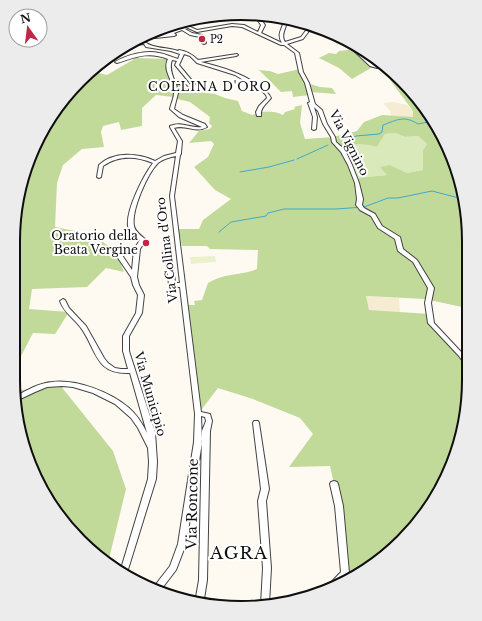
<svg xmlns="http://www.w3.org/2000/svg" width="482" height="621" viewBox="0 0 482 621" font-family="'Libre Baskerville',serif">
<style>
.farmland{fill:#f5ecd1}
.green{fill:#dae9ba}
.forest{fill:#c1da9a;fill-rule:evenodd}
.pitch{fill:#eaf1cc}
.lines{fill:none;stroke-linecap:round;stroke-linejoin:round}
.stream{stroke:#3daacc;stroke-width:1}
.minor-casing{stroke:#424242;stroke-width:2}
.minor{fill:#fff;fill-rule:evenodd}
.poi-dot{fill:#bf2746;stroke:#fff;stroke-width:1.5}
.labels{text-anchor:middle;stroke-width:4;stroke-linejoin:round;paint-order:stroke}
.far-poi-label{font-size:10px;fill:#0f0f0f;stroke:#fff;text-anchor:start}
.far-quarter-label{font-size:12px;letter-spacing:1px;fill:#0f0f0f;stroke:#fff}
.street-label{font-size:12px;fill:#0f0f0f;stroke:#fff}
.poi-label{font-size:12px;fill:#0f0f0f;stroke:#fff;text-anchor:end}
.near-street-label{font-size:14px;fill:#0f0f0f;stroke:#fff}
.near-quarter-label{font-size:17px;letter-spacing:1px;fill:#0f0f0f;stroke:#fff}
.rim{fill:none;stroke:#0f0f0f;stroke-width:2}
</style>
<rect width="100%" height="100%" fill="#fffaf1"/>
<path class="farmland" d="M393 102 407 105 413 111V118L391 116 390 111 384 104V103Z
M366 296 399 298 400 312 368 310Z"/>
<path class="green" d="M395 133 405 137 418 136 427 144 423 150V170L407 173 390 165 387 175 355 178 339 147C351 143 365 144 377 147L385 134Z"/>
<path class="forest" d="M357 49 380 60 438 127 437 128 457 168 468 226 467 319 462 307 425 299 366 296 369 310 430 314 431 323 466 362V373H462L465 384V424L430 507 402 541 355 577 347 581 345 573 334 484 330 466 289 467 313 434 300 418 253 399 218 388 198 414 188 305H195L194 301 202 300 208 283C226 272 240 276 257 269L258 250 210 249 207 246H182L178 229H199L203 220 231 199 215 190 194 167 208 157 214 144 211 141 189 143 199 131 210 129 212 126 209 123 210 117 190 102 173 98 174 97 156 95 142 108V126L121 130 119 122 103 126 101 132 104 147 82 149 63 165 57 183 55 227 99 236 104 243 115 249 112 255 119 259 124 272 106 268 87 287 32 289 29 309 69 312 55 334 33 333 17 364 21 390 60 385 113 451 126 489 108 563 80 541 44 494 21 439 13 380V226L25 168 60 102 94 72 107 75 136 58 170 59 173 82H178L190 91 215 94 225 98 238 101 242 111 252 115C264 111 271 110 283 115L285 112 295 109 294 107 302 105 300 123 305 139 333 137 357 131 364 122 382 115 413 117V111L382 69 371 68 352 79 339 68 319 58 329 53 336 54 339 51ZM395 133 405 137 418 136 427 144 423 150V170L407 173 390 165 380 167 387 175 356 178 339 147C351 143 365 144 377 147L385 134Z
M300 69 307 83 320 87 332 88 336 94 310 92V95L293 97 292 91 281 92 259 70 270 71 278 74Z"/>
<path class="pitch" d="M215 256 216 262 191 264 190 257Z"/>
<g class="lines">
<path class="stream" d="M352 138 356 136 379 134 382 132 383 125C397 120 404 115 418 124L433 121
M297 159 328 145
M240 172 269 167 294 160
M219 232 231 222 266 216 268 213 284 209H336L364 207 388 198H398L432 191 463 199"/>
<defs>
<path id="minor" d="M256 18H260L265 25 261 33 282 43C276 33 283 29 284 20H287C287 28 280 34 285 42L301 37 307 29 310 28 293 20 299 21 315 28 309 31 303 39 287 44 299 53 303 72 309 83 315 104 322 110 327 124 335 137 336 142 345 150 352 165 359 183 363 199 362 205 364 208 375 214 382 226 400 237 403 249 417 260 434 288 431 303 434 323 463 354 466 357V364L464 363 459 356 428 323 425 303 428 288 413 262 398 251 395 239 378 228 371 216 360 210 356 205 357 199 355 183 348 165 341 152 332 142 331 137 323 124 318 111 314 107 317 117 316 129 314 130 312 129 313 117 308 103 310 102 305 83 299 72 295 53 284 45H281L242 27 232 26 197 32 188 28 185 29 192 33 202 35 206 43 204 44 202 43 200 37 190 35 182 30 174 33 176 35 174 36 155 38 153 37 154 35 170 32 188 26 197 30 232 24 244 25 258 32 261 25Z
M198 19V21H195Z
M145 42C153 49 168 47 178 51L179 50C186 51 192 54 198 60L237 54 238 55 236 56 201 62C212 65 225 68 236 73 245 76 268 90 271 98 266 104 260 108 261 116H257L256 112 259 106 267 98 266 95 262 91 235 75 197 63 190 56 184 54 179 65 199 89 196 92H190L180 84H176L178 93 174 109 183 115 205 124 207 127C196 134 186 124 174 128L182 141 181 153V154L180 155 174 196 201 412 210 414 212 421 210 431 207 580 204 599 206 600 207 604 187 601 188 598 196 597 199 580 202 431 206 421 205 417 201 416 202 442 186 544 176 570 160 591 153 588 170 566 178 544 194 442 195 414 180 287H172L169 285 167 265 163 258 166 256C175 262 174 274 175 283H180L170 196 176 156C170 157 163 159 158 163 147 174 131 211 134 226 135 232 142 236 146 240L140 249 137 277 139 285 144 295 142 313 129 336V351L155 432 157 462 156 479 126 576 120 572 148 479 149 462 148 448 138 428 131 418 115 404 93 393 73 387 62 386 47 387 35 392 16 401 15 397C27 390 39 383 52 382 76 379 111 392 129 408 137 415 142 423 147 433L130 373C95 375 97 350 81 328 74 318 64 313 60 301L63 299 65 300 69 308 86 326 104 358 108 363 115 368 121 369H128L123 351V336L136 313 138 295 133 285 131 277 116 255 118 248H122L123 249 122 255 132 270 134 249 140 240C136 237 129 232 128 226 126 210 143 176 153 163 136 156 119 155 103 166L101 177 99 178 97 177 99 165C114 151 138 153 155 161L164 156 176 153 178 141 170 127V126C182 121 191 129 202 127L179 117 170 109C171 104 174 98 174 93 174 81 162 71 168 59 148 51 136 57 117 63L115 62C127 55 145 50 159 53 166 54 171 57 178 59L180 54 171 51 146 47 144 44 124 46 127 44ZM172 60 177 61 175 65 195 89 194 90H191L182 82H175C172 75 169 67 172 60Z
M350 45C360 50 369 65 378 66L376 62 378 59 381 61 380 62 381 68H377L370 66 350 47Z
M254 421H258L259 423 269 489 266 501 271 568 269 604 261 605 263 568 258 501 261 489 253 423Z
M334 481 337 482 338 484 343 506 349 573 342 583 328 588V587C330 583 337 576 341 572L335 506 330 484 331 482Z"/>
</defs>
<use href="#minor" class="minor-casing"/>
<use href="#minor" class="minor"/>
</g>
<g class="poi-dot">
<circle cx="202" cy="39" r="4"/>
<circle cx="146" cy="243" r="4"/>
</g>
<g class="labels">
<g class="far-poi-label">
<text x="210" y="43">P2</text>
</g>
<g class="far-quarter-label">
<text x="210" y="91">COLLINA D'ORO</text>
</g>
<g class="street-label">
<text transform="translate(349 143) rotate(63)" y="4">Via Vignino</text>
<text transform="translate(167 250) rotate(-97)" y="4">Via Collina d'Oro</text>
<text transform="translate(150 394) rotate(74)" y="4">Via Municipio</text>
</g>
<g class="poi-label">
<text x="138" y="240">Oratorio della<tspan x="138" dy="14">Beata Vergine</tspan></text>
</g>
<g class="near-street-label">
<text transform="translate(192 504) rotate(-89)" y="5">Via Roncone</text>
</g>
<g class="near-quarter-label">
<text x="239" y="559">AGRA</text>
</g>
</g>
<path d="M0 0H482V621H0ZM241 20H241A221 221 0 0 1 462 241V380A221 221 0 0 1 241 601H241A221 221 0 0 1 20 380V241A221 221 0 0 1 241 20Z" fill="#ececec" fill-rule="evenodd"/>
<path class="rim" d="M241 20H241A221 221 0 0 1 462 241V380A221 221 0 0 1 241 601H241A221 221 0 0 1 20 380V241A221 221 0 0 1 241 20Z"/>
<g transform="translate(28 28) rotate(346)"><circle r="19" fill="#ffffff" stroke="#9f9f9f"/>
<path d="M0-3L7 15L0 10L-7 15Z" fill="#bf2746"/>
<text y="-6" font-size="11" font-weight="bold" text-anchor="middle" fill="#0f0f0f">N</text>
</g>
</svg>
